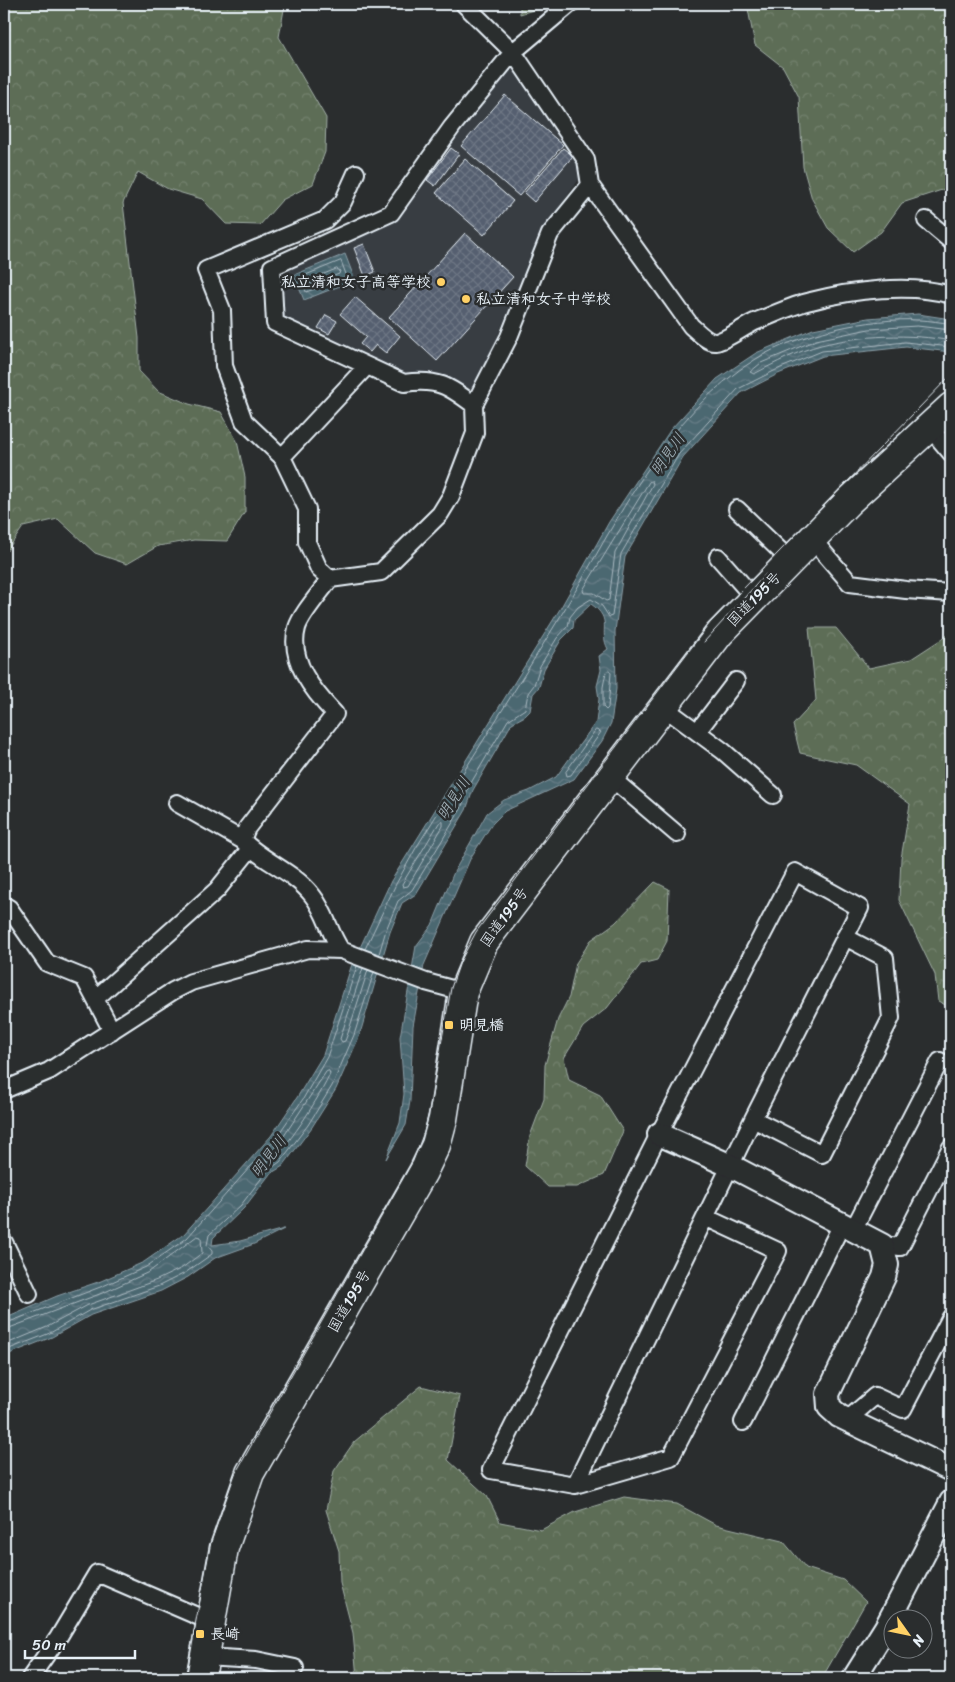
<svg xmlns="http://www.w3.org/2000/svg" width="955" height="1682" viewBox="0 0 955 1682" font-family="Sriracha,'Klee One',sans-serif">
<style>
.built{fill:#373c42}
.forest{fill:url(#forest-crowns);stroke:#a2afa7}
.water{fill:url(#water-waves);stroke:#8a9ea7}
.lines{fill:none;stroke-linecap:round;stroke-linejoin:round}
.shore{stroke:#aabac2;stroke-width:1}
.building{fill:url(#building-cross-hatch);stroke:#e8f1f8}
.street-casing{stroke:#e8f1f8;stroke-width:20}
.secondary-casing{stroke:#e8f1f8;stroke-width:26}
.highway-casing{stroke:#e8f1f8;stroke-width:31}
.street{stroke:#2a2d2e;stroke-width:16}
.secondary{stroke:#2a2d2e;stroke-width:22}
.highway{stroke:#2a2d2e;stroke-width:28}
.tram{stroke:#e8f1f8;stroke-width:1}
.poi-dot{fill:#ffd166;stroke:#2a2d2e;stroke-width:2}
.labels{text-anchor:middle;stroke-width:5;stroke-linejoin:round;paint-order:stroke}
.poi-label{font-size:15px;font-weight:bold;fill:#e8f1f8;stroke:#2a2d2e;text-anchor:start}
.street-label{font-size:15px;fill:#e8f1f8;stroke:#2a2d2e}
.water-label{font-size:16px;font-style:italic;fill:#aabac2;stroke:#2a2d2e}
</style>
<defs>
<pattern id="forest-crowns" width="20" height="18" patternUnits="userSpaceOnUse" patternTransform="scale(1.25)"><rect width="20" height="18" fill="#5d6d56"/><path d="M2 6a3 3 0 1 1 6 0M12 15a3 3 0 1 1 6 0" fill="none" stroke="#74826f"/></pattern>
<pattern id="water-waves" width="16" height="10" patternUnits="userSpaceOnUse" patternTransform="scale(1.25)"><rect width="16" height="10" fill="#4c6771"/><path d="M0 5q4-4 8 0t8 0" fill="none" stroke="#667d86"/></pattern>
<pattern id="building-cross-hatch" width="8" height="8" patternUnits="userSpaceOnUse" patternTransform="scale(1.25)"><rect width="8" height="8" fill="#545e6f"/><path d="M0 0l8 8M0 8l8-8" fill="none" stroke="#6d7684"/></pattern>
</defs>
<rect width="100%" height="100%" fill="#2a2d2e"/>
<filter id="ink" filterUnits="userSpaceOnUse"><feTurbulence type="fractalNoise" baseFrequency=".02" numOctaves="2"/><feDisplacementMap in="SourceGraphic" scale="10" xChannelSelector="R" yChannelSelector="G"/><feConvolveMatrix kernelMatrix="1 2 1 2 8 2 1 2 1" color-interpolation-filters="sRGB"/></filter>
<g filter="url(#ink)">
<path class="built" d="M513 67 577 153 580 178 545 227 475 388 470 389 435 375H401L284 318 280 270 384 227 395 220 453 142Z"/>
<path class="forest" d="M4 4H285L279 37 326 118 325 152 313 184 282 200 260 225 226 224 202 199 168 189 138 172 123 203 139 338V371L158 391 189 404 221 412 237 441 245 477V512L227 541 194 540 158 546 127 564 95 553 58 519 23 527 4 555Z
M520 4H553L520 14Z
M747 4H951V187L902 203 881 232 853 252 828 228 812 199 803 167 799 97 783 67 755 45Z
M809 628H836L869 668 911 659 951 633V1008L938 1001 935 975 899 900 901 859 910 804 856 765 800 753 793 725 816 700Z
M655 882 669 889 667 941 657 960 641 964 607 1008 583 1027 564 1058 569 1080 600 1095 623 1131 604 1175 577 1187H548L525 1166 530 1136 544 1099 545 1065 558 1019 569 997 576 963 591 940 615 923Z
M421 1386 460 1396 448 1460 487 1496 500 1522 541 1530 575 1512 624 1497 677 1504 716 1525 783 1541 806 1568 843 1580 866 1602 826 1671 820 1678H357L353 1633 340 1583 339 1551 326 1510 334 1471 354 1442Z"/>
<path class="water" d="M345 254 355 280 304 300 294 275Z
M918 314 951 319V352L906 347 823 356 778 374 741 393 683 457 625 557 615 631 616 689 611 723 602 741 574 779 505 811 492 824 471 857 424 965 413 1026 410 1101 406 1125 386 1159 400 1123 404 1094 400 1037 416 946 432 925 454 872 487 813 504 800 529 791 556 777 596 722 599 699 597 686 601 670 599 656 608 649C598 630 614 620 591 604L574 620 573 628 561 640 544 669 539 687 533 694 530 711 525 716 512 723 473 790 466 810 416 894 402 903 390 932 359 1037 336 1089 312 1127 283 1166 270 1174 244 1208 213 1238 212 1245 240 1241 284 1229 254 1244 215 1258 188 1277 161 1291 91 1315 52 1337 4 1356V1319L57 1296 101 1281 144 1262 184 1234 271 1136 298 1096 323 1055 351 967 391 881 560 609 609 522 671 429 717 379 756 353 813 329 868 318Z"/>
<g class="lines">
<path class="shore" d="M341 261 347 277 306 292 302 277Z
M337 269 340 271 339 274 312 285 310 284V280Z
M951 330 917 326 869 329 816 340 761 363 750 372 754 374C775 363 798 351 821 345 862 335 910 333 951 341
M652 481 653 484 615 553 609 600 606 601 594 593H584L583 590 649 482Z
M609 670 611 673 608 708 606 710 603 707V687L606 672Z
M596 730 601 732 571 775 567 776 566 772Z
M443 822V826L408 886 403 887 402 884 439 823Z
M365 949 396 884 416 848C465 769 515 691 563 612 617 523 664 415 756 359 796 334 872 317 919 320 930 320 941 323 951 323
M379 954 386 930 398 901 412 890 461 809 468 788 508 720 525 709 528 693 534 685 540 666 557 638 568 626 570 617 578 607 591 599 602 606 609 617 612 616 621 554 679 454 738 389 776 370 822 351 905 342 951 347
M363 968 340 1039 342 1042 345 1041 348 1033 368 970
M329 1071 330 1074C323 1091 282 1159 266 1162L265 1158 280 1142 326 1072Z
M4 1324 103 1286 146 1267 187 1238 275 1139 303 1099 327 1057 357 966
M4 1330 105 1292 149 1272 197 1236 201 1237 202 1253 182 1268 157 1280 88 1305 47 1327 4 1345
M4 1351 50 1333 90 1310 159 1286 185 1273 212 1254V1251L207 1245 209 1235 241 1205 267 1171 280 1162 308 1125 332 1086 354 1035 374 972"/>
</g>
<path class="building" d="M505 95 563 145 519 196 461 146Z
M451 148 459 154 435 186 427 180Z
M563 148 573 156 534 202 524 193Z
M465 159 513 201 484 235 436 193Z
M465 233 513 277 437 361 389 317Z
M364 244 375 272 365 276 354 248Z
M355 297 400 336 386 353 376 345 370 352 360 344 366 337 340 314Z
M326 315 337 321 329 334 318 328Z"/>
<g class="lines">
<defs>
<path id="street" d="M464 4 513 52 586 160 590 185 691 326C697 331 708 343 716 342 727 340 746 325 757 321 775 314 793 305 811 301 852 290 911 283 951 295
M926 220 951 241
M474 405C449 386 437 378 404 383L275 323 272 267 391 213 452 127 513 52 570 4
M930 428 951 453
M282 457 367 366
M737 509 791 561
M812 539 850 583 906 590 951 593
M718 557 754 598
M330 579 381 572 440 514 451 496 475 433 474 405 509 337 550 234 590 185
M662 706 723 751 773 795
M697 732 736 681
M609 776 677 834
M177 803 242 840
M4 905 9 908 47 963 84 978 112 1031
M341 950C329 933 326 912 312 895 293 871 262 861 242 840L247 828 335 714C314 692 288 661 297 628 301 614 321 592 330 579L319 569 307 542V509L282 457 244 421 224 366 222 310 206 270 325 220 343 202 356 173
M95 999 217 890 250 849
M4 1090 49 1071 173 991 191 982 308 949 341 950 426 982 463 992
M753 1119 822 1154 891 1018 885 958 845 937
M853 1230 940 1061
M4 1242 29 1294
M882 1245 900 1247 951 1147
M847 1420 875 1396 903 1409 951 1317
M743 1422 842 1224
M575 1485 753 1119 860 908 795 872 659 1134 491 1470 575 1485 671 1457 778 1251 707 1218
M204 1657 256 1660 295 1668
M30 1678 58 1638 97 1573 211 1622"/>
<path id="secondary" d="M659 1134 731 1166 882 1245 887 1265 884 1277 828 1394 829 1407 839 1416 951 1470
M854 1678 886 1627 951 1502"/>
<path id="highway" d="M201 1678 224 1548 250 1473 423 1172 436 1145 443 1119 463 992 484 942 719 634 849 501 951 407"/>
</defs>
<use href="#street" class="street-casing"/>
<use href="#secondary" class="secondary-casing"/>
<use href="#highway" class="highway-casing"/>
<use href="#street" class="street"/>
<use href="#secondary" class="secondary"/>
<use href="#highway" class="highway"/>
<path class="tram" d="M704 642 766 574
M185 1678 211 1542 235 1474 413 1161 424 1132 430 1107 451 988 460 962 476 932 710 623 951 375"/>
</g>
</g>
<g class="poi-dot">
<circle cx="441" cy="282" r="5"/>
<circle cx="466" cy="299" r="5"/>
<rect x="444" y="1020" width="10" height="10" rx="2.5"/>
<rect x="195" y="1629" width="10" height="10" rx="2.5"/>
</g>
<g class="labels">
<g class="poi-label">
<text x="431" y="287" text-anchor="end">私立清和女子高等学校</text>
<text x="476" y="304">私立清和女子中学校</text>
<text x="459" y="1030">明見橋</text>
<text x="210" y="1639">長崎</text>
</g>
<g class="street-label">
<text transform="translate(754 599) rotate(-46)" y="5">国道195号</text>
<text transform="translate(504 917) rotate(-54)" y="5">国道195号</text>
<text transform="translate(349 1301) rotate(-60)" y="5">国道195号</text>
</g>
<g class="water-label">
<text transform="translate(667 454) rotate(-55)" y="6">明見川</text>
<text transform="translate(453 798) rotate(-58)" y="6">明見川</text>
<text transform="translate(268 1156) rotate(-53)" y="6">明見川</text>
</g>
</g>
<rect width="955" height="1682" fill="none" stroke="#2a2d2e" stroke-width="20"/>
<rect x="10" y="10" width="935" height="1662" fill="none" stroke="#e8f1f8" stroke-width="2" filter="url(#ink)"/>
<g transform="translate(908 1634) rotate(123)"><circle r="24" fill="#2a2d2e" stroke="#767b7f"/>
<path d="M0-4L9 19L0 12L-9 19Z" fill="#ffd166"/>
<text y="-8" font-size="14" font-weight="bold" text-anchor="middle" fill="#e8f1f8">N</text>
</g>
<path d="M25 1650v8h110v-8" fill="none" stroke="#e8f1f8" stroke-width="2.5"/>
<text x="32" y="1650" font-size="15" fill="#e8f1f8" stroke="#2a2d2e" stroke-width="4" paint-order="stroke">50 m</text>
</svg>
